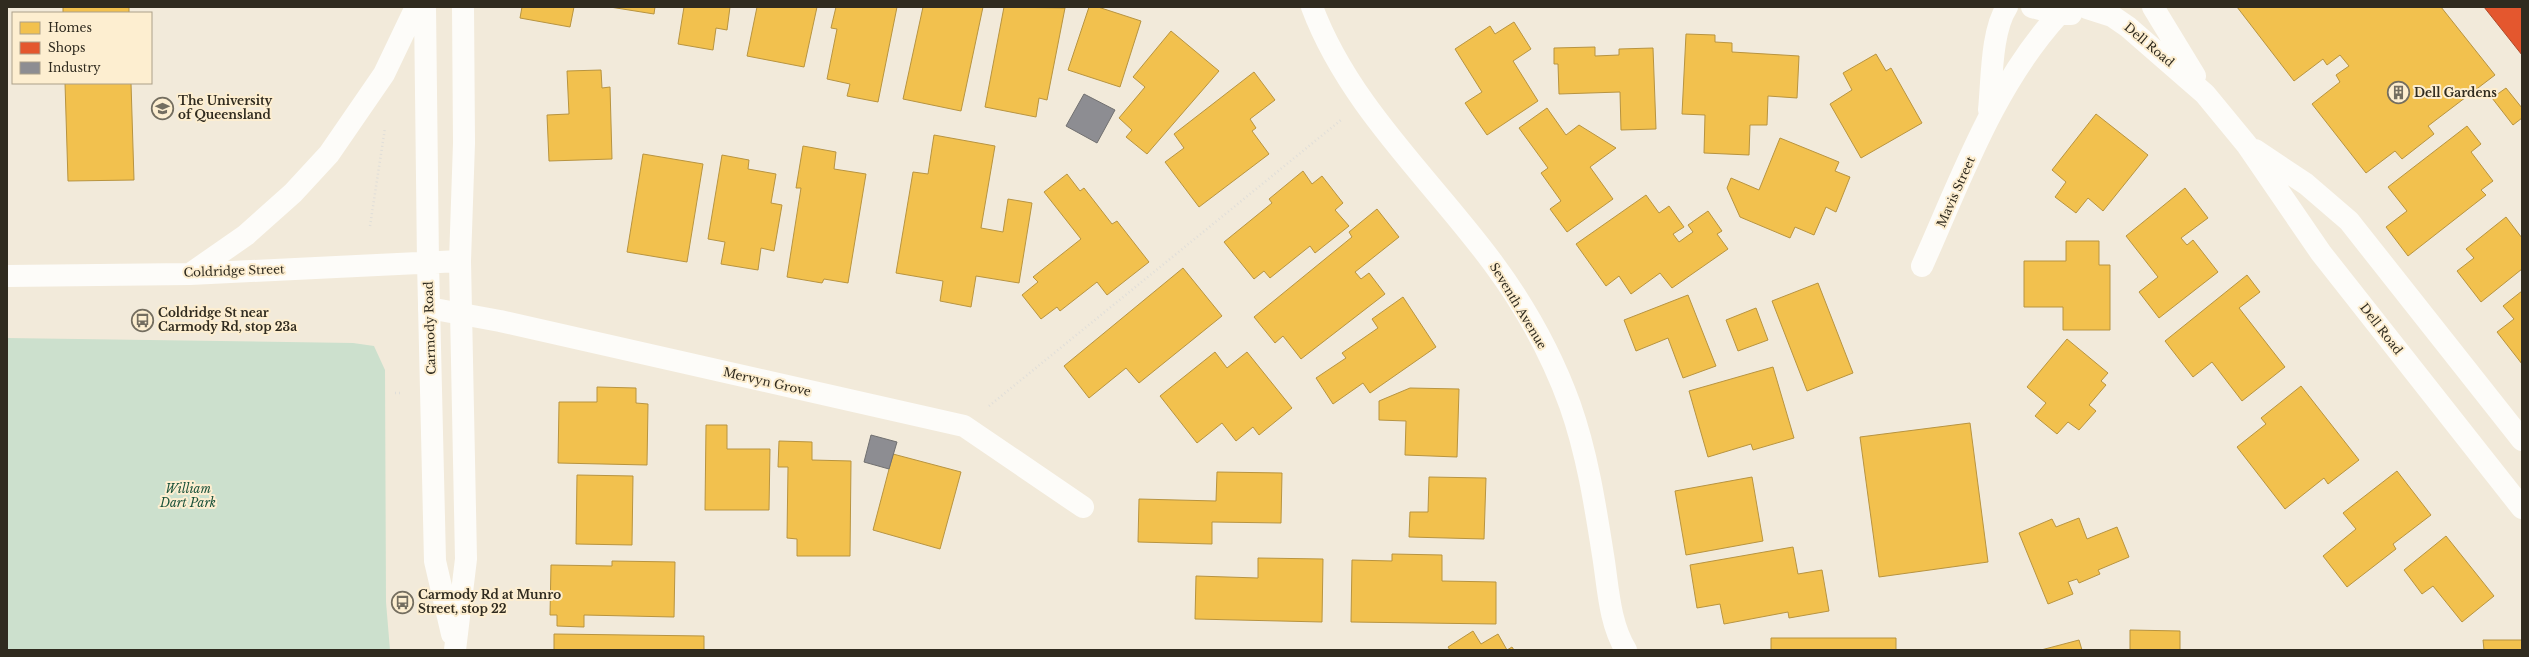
<svg xmlns="http://www.w3.org/2000/svg" width="2529" height="657" viewBox="0 0 2529 657" font-family="'Libre Baskerville',serif">
<style>
.green{fill:#cce0cd}
.homes{fill:#f2c14e;stroke:#b89440}
.shops{fill:#e4572e;stroke:#ae4a2a}
.industry{fill:#8d8d92;stroke:#717070}
.lines{fill:none;stroke-linecap:round;stroke-linejoin:round}
.path{stroke:#e0ded9;stroke-width:2.5;stroke-dasharray:1 3;stroke-linecap:butt}
.street{stroke:#fdfcf9;stroke-width:22}
.secondary{stroke:#fdfcf9;stroke-width:22}
.labels{text-anchor:middle;stroke-width:4;stroke-linejoin:round;paint-order:stroke}
.street-label{font-size:12px;fill:#302b1f;stroke:#fdeed0}
.poi-label{font-size:12px;font-weight:bold;fill:#302b1f;stroke:#fdeed0;text-anchor:start}
.park-label{font-size:12px;font-style:italic;fill:#1a513a;stroke:#fdeed0}
</style>
<rect width="100%" height="100%" fill="#f2eada"/>
<path class="green" d="M7 338 353 343 374 346 385 370 386 602 390 650H7Z"/>
<path class="homes" d="M63 7H129V13H63Z
M522 7H574L570 27 520 18Z
M610 7H655L654 14Z
M684 7H730L727 30 716 28 713 50 678 44Z
M757 7H817L804 67 747 56Z
M836 7H897L878 102 847 96 850 84 827 79 837 29 831 28Z
M923 7H983L961 111 903 99Z
M1004 7 1065 8 1047 100 1039 98 1036 117 985 107Z
M1089 7H1098L1141 21 1120 87 1068 70Z
M2237 7H2441L2495 75 2428 126 2434 134 2402 159 2395 151 2366 173 2312 104 2340 82 2336 75 2349 66 2340 55 2327 65 2323 59 2294 81Z
M1514 22 1531 49 1513 61 1538 101 1487 135 1465 103 1482 92 1455 49 1490 26 1495 34Z
M1171 31 1219 71 1147 154 1126 137 1132 130 1119 118 1145 87 1133 77Z
M1686 34 1715 35V42L1732 43V52L1799 56 1797 98 1768 96 1767 125H1750L1749 155 1704 153 1705 115 1682 114Z
M1595 47V56L1619 55V49L1653 48 1656 129 1621 130 1620 92 1559 94 1558 64H1554V48Z
M1876 54 1886 71 1891 68 1922 123 1861 158 1830 104 1852 90 1843 73Z
M601 70 602 88 610 87 612 159 549 161 547 115 569 114 567 71Z
M1254 72 1275 100 1250 119 1256 128 1252 131 1269 154 1199 207 1165 162 1184 148 1174 134Z
M65 83H131L134 180 68 181Z
M2506 88 2522 108V118L2513 125 2492 98Z
M1547 108 1566 135 1579 125 1616 148 1590 167 1613 199 1567 232 1550 209 1561 201 1541 173 1548 168 1519 128Z
M2096 114 2148 155 2103 211 2088 198 2076 213 2055 197 2066 182 2052 170Z
M2467 126 2481 144 2471 152 2493 181 2481 190 2486 195 2408 256 2386 227 2407 211 2388 187Z
M934 135 995 146 981 228 1003 232 1008 199 1032 203 1019 283 976 276 971 307 940 301 943 281 896 273 913 172 928 174Z
M1780 138 1839 162 1835 171 1850 177 1836 212 1826 207 1814 235 1795 227 1790 238 1740 217 1727 188 1731 178 1759 190Z
M803 146 836 152 834 169 866 174 848 283 824 279 822 283 787 277 801 188H796Z
M643 154 703 164 687 262 627 252Z
M722 155 749 160 748 169 776 174 771 203 782 205 774 251 761 248 758 270 721 264 725 242 708 239Z
M1303 171 1312 184 1322 176 1343 203 1335 210 1349 226 1315 253 1310 246 1270 278 1264 271 1254 279 1224 242 1272 203 1269 199Z
M1067 174 1080 191 1084 188 1112 224 1117 221 1149 262 1107 295 1097 282 1060 311 1057 307 1041 319 1022 295 1038 282 1033 277 1081 239 1044 192Z
M2185 188 2208 218 2181 238 2187 245 2193 240 2218 272 2159 318 2139 292 2158 277 2126 236Z
M1646 195 1659 213 1669 206 1684 227 1673 234 1679 242 1693 232 1688 225 1708 211 1722 231 1717 234 1728 249 1672 288 1660 273 1631 294 1619 276 1606 286 1576 244Z
M1377 209 1399 237 1355 272 1361 279 1369 273 1385 294 1301 359 1283 336 1275 343 1254 317 1352 237 1349 232Z
M2506 217 2522 238V269L2481 302 2457 271 2474 258 2466 249Z
M2066 241H2099V265H2110V330H2063V307H2024V261H2066Z
M1183 268 1222 316 1139 383 1126 368 1089 398 1064 366Z
M2247 275 2260 292 2239 308 2285 367 2242 401 2212 362 2193 377 2165 341Z
M1818 283 1853 373 1807 391 1772 301Z
M2522 291V364L2497 332 2514 319 2503 306Z
M1688 295 1716 366 1683 378 1668 338 1636 351 1624 320Z
M1403 297 1436 347 1370 393 1363 383 1333 404 1316 378 1346 358 1342 353 1378 328 1372 319Z
M1756 308 1768 340 1738 351 1726 320Z
M2067 339 2108 373 2101 381 2106 385 2089 405 2096 411 2079 430 2068 422 2057 434 2035 416 2046 403 2027 387Z
M1215 352 1227 368 1247 352 1292 408 1259 435 1253 427 1236 441 1222 423 1197 443 1160 396Z
M1773 367 1794 438 1753 450 1751 444 1708 457 1689 391Z
M2301 386 2359 460 2328 484 2324 478 2285 509 2237 447 2266 424 2261 418Z
M597 387 636 388V403L648 404 647 465 558 463 559 402H597Z
M1410 388 1459 389 1457 457 1405 455 1406 421 1379 420V401Z
M1970 423 1988 562 1879 577 1860 437Z
M706 425H727V449H770L769 510H705Z
M779 441 812 442V460L851 461 850 556H797V539L787 538 788 467H778Z
M893 454 961 472 940 549 873 530Z
M2397 471 2431 515 2393 544 2396 549 2347 587 2323 556 2356 529 2343 513Z
M1217 472 1282 473 1281 523 1212 522V544L1138 542 1139 499 1216 501Z
M577 475 633 476 632 545 576 544Z
M1429 477 1486 478 1484 539 1409 537 1410 512H1428Z
M1752 477 1763 541 1686 555 1675 491Z
M2079 518 2087 539 2117 527 2129 557 2098 570 2100 574 2079 583 2077 579 2068 582 2073 594 2048 604 2019 533 2052 519 2056 527Z
M2446 536 2494 596 2462 622 2433 586 2422 594 2404 570Z
M1793 547 1798 574 1822 570 1829 611 1789 618 1788 612 1724 624 1720 604 1697 608 1690 565Z
M1392 554 1442 555V581L1496 582V624L1351 622 1352 560 1392 561Z
M1258 558 1323 559 1322 622 1195 619 1196 576 1258 578Z
M612 561 675 562 674 617 584 615V627L557 626V615H550L551 565 612 566Z
M2130 630 2180 631V650H2130Z
M1473 631 1481 644 1498 634 1507 650 1512 647 1514 650H1450L1448 647Z
M554 634 704 636V650H554Z
M1771 638H1896V650H1771Z
M2079 640 2082 650H2041Z
M2483 640H2522V650H2484Z"/>
<path class="shops" d="M2484 7H2522V55Z"/>
<path class="industry" d="M1084 94 1115 110 1097 143 1066 126Z
M871 435 897 442 889 469 864 462Z"/>
<g class="lines">
<path class="path" d="M370 226 385 128
M395 393H400
M989 406 1341 120"/>
<path class="street" d="M1312 7C1349 106 1431 179 1493 263 1524 305 1552 355 1570 405 1587 453 1595 504 1603 555 1608 585 1609 623 1626 650
M2032 7 2059 14H2071
M2153 7 2195 76
M2087 8 2112 16 2128 27 2205 94 2247 145 2321 253 2522 508
M1989 110C1992 81 1991 31 2007 7
M2255 150 2306 184 2349 221 2522 440
M1922 266C1961 179 1994 85 2059 14
M429 308 500 321 964 426 1083 507"/>
<path class="secondary" d="M425 7 428 262 435 561 452 634
M190 274 246 235 293 193 329 154 384 74 416 7
M7 276 190 274 460 261
M455 650 466 559 460 261 464 143 463 7"/>
</g>
<defs>
<symbol id="building-ring" viewBox="-11 -11 22 22"><circle r="9.5" fill="#fdeed0" stroke="#746e60" stroke-width="1.5"/><path d="M-4-6H4V6H1V3H-1V6H-4ZM-2.5-4.3h1.7v1.8h-1.7ZM.8-4.3h1.7v1.8H.8ZM-2.5-1h1.7V.8h-1.7ZM.8-1h1.7V.8H.8Z" fill="#746e60"/></symbol>
<symbol id="university-ring" viewBox="-11 -11 22 22"><circle r="9.5" fill="#fdeed0" stroke="#746e60" stroke-width="1.5"/><path d="M0-5L7-2L0 1L-7-2ZM-4 1L0 2.5L4 1V4Q0 6-4 4Z" fill="#746e60"/></symbol>
<symbol id="bus-ring" viewBox="-11 -11 22 22"><circle r="9.5" fill="#fdeed0" stroke="#746e60" stroke-width="1.5"/><path d="M-5-6H5V4H4V6H2V4H-2V6H-4V4H-5ZM-3.5-4V0h7V-4ZM-3.5 1.2v1.5H-2V1.2ZM2 1.2v1.5H3.5V1.2Z" fill="#746e60"/></symbol>
</defs>
<g fill-rule="evenodd">
<use href="#building-ring" x="2386" y="80" width="25" height="25"/>
<use href="#university-ring" x="150" y="96" width="25" height="25"/>
<use href="#bus-ring" x="130" y="308" width="25" height="25"/>
<use href="#bus-ring" x="390" y="590" width="25" height="25"/>
</g>
<g class="labels">
<g class="street-label">
<text transform="translate(2149 45) rotate(40)" y="4">Dell Road</text>
<text transform="translate(1956 192) rotate(-66)" y="4">Mavis Street</text>
<text transform="translate(234 271) rotate(-2)" y="4">Coldridge Street</text>
<text transform="translate(1518 306) rotate(59)" y="4">Seventh Avenue</text>
<text transform="translate(430 328) rotate(-92)" y="4">Carmody Road</text>
<text transform="translate(2381 329) rotate(52)" y="4">Dell Road</text>
<text transform="translate(767 382) rotate(13)" y="4">Mervyn Grove</text>
</g>
<g class="poi-label">
<text x="2414" y="97">Dell Gardens</text>
<text x="178" y="105">The University<tspan x="178" dy="14">of Queensland</tspan></text>
<text x="158" y="317">Coldridge St near<tspan x="158" dy="14">Carmody Rd, stop 23a</tspan></text>
<text x="418" y="599">Carmody Rd at Munro<tspan x="418" dy="14">Street, stop 22</tspan></text>
</g>
<g class="park-label">
<text x="188" y="493">William<tspan x="188" dy="14">Dart Park</tspan></text>
</g>
</g>
<rect width="2529" height="657" fill="none" stroke="#302b1f" stroke-width="16"/>
<rect x="12" y="12" width="140" height="72" fill="#fdeed0" stroke="#aba089"/>
<rect x="20" y="22" width="20" height="12" fill="#f2c14e" stroke="#aba089"/>
<text x="48" y="32" font-size="12" fill="#302b1f">Homes</text>
<rect x="20" y="42" width="20" height="12" fill="#e4572e" stroke="#aba089"/>
<text x="48" y="52" font-size="12" fill="#302b1f">Shops</text>
<rect x="20" y="62" width="20" height="12" fill="#8d8d92" stroke="#aba089"/>
<text x="48" y="72" font-size="12" fill="#302b1f">Industry</text>
</svg>
